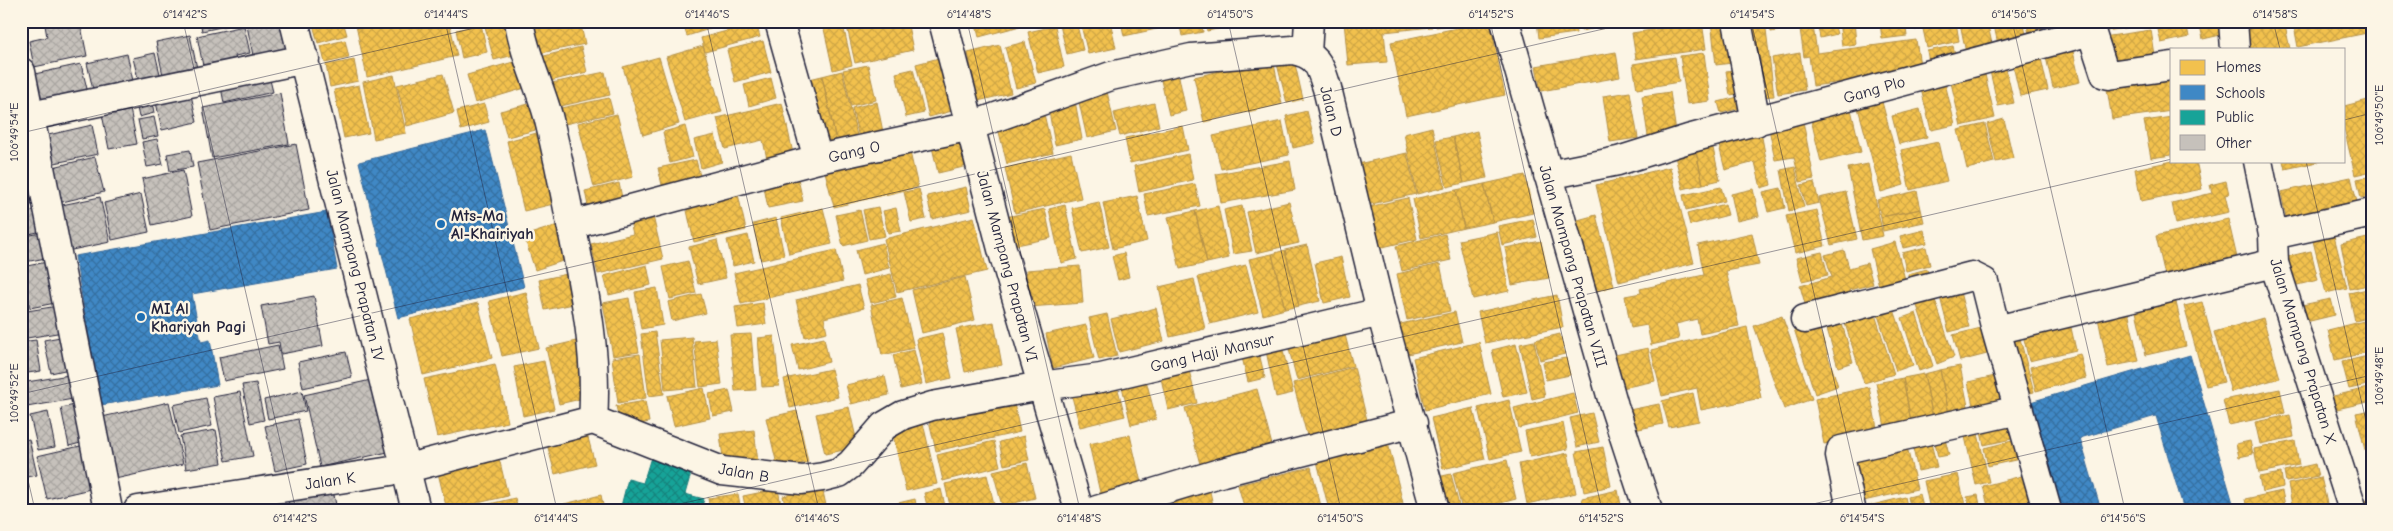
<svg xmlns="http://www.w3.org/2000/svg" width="2393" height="531" viewBox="0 0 2393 531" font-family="'Comic Neue',sans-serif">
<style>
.homes{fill:url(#homes-cross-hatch);stroke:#b49148}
.schools{fill:url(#schools-cross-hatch);stroke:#36699c}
.public{fill:url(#public-cross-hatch);stroke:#1a7c7c}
.building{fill:url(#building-cross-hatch);stroke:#22223b}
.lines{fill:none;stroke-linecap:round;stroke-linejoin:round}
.minor-casing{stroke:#22223b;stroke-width:31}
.minor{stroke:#fcf5e5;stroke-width:28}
.ticks{fill:none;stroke:#22223b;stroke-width:1;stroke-opacity:0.45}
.poi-dot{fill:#1f6fb2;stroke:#fcf5e5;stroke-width:2}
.labels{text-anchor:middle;stroke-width:5;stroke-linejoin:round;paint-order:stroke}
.street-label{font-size:16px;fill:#22223b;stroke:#fcf5e5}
.poi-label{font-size:16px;font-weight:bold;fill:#22223b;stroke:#fcf5e5;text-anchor:start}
.neatline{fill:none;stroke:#22223b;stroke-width:2}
.ticks-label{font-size:12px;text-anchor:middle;fill:#22223b}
</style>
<defs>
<pattern id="homes-cross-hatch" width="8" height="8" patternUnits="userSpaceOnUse" patternTransform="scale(1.25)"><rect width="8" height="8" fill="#f2c14e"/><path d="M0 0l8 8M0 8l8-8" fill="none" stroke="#cfa645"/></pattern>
<pattern id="schools-cross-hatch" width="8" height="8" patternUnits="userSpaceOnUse" patternTransform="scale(1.25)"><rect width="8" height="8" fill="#3f88c5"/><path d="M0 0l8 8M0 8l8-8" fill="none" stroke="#346fa1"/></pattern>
<pattern id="public-cross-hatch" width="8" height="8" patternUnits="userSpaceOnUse" patternTransform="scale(1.25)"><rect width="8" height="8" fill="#17a398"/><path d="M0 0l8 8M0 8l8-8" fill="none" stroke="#14847d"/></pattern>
<pattern id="building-cross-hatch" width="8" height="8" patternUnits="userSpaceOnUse" patternTransform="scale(1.25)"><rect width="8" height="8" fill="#c6c1bb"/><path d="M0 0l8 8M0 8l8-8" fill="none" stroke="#aaa6a2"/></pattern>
</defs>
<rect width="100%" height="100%" fill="#fcf5e5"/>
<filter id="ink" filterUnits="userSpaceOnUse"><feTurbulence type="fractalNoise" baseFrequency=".02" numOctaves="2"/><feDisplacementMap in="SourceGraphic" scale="10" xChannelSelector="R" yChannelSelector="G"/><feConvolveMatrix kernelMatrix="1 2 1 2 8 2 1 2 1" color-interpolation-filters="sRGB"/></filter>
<g filter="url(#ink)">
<path class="homes" d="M312 21H343L347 35 318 43Z
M355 21H449L457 56 367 77Z
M490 21H513L522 53 494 60 484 23Z
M529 21H580L585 44 536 54Z
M583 21H622L584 29Z
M682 21H735L687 36Z
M802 21H823L824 23 804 28Z
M851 21H907L913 50 855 63 846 22Z
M975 21H1039L979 37Z
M1059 21H1076L1083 50 1067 54Z
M1080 21H1110L1116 48 1088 54Z
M1121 21H1175V25L1124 36Z
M1179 21H1201L1203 32 1182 36Z
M1205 21H1227L1228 27 1207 31Z
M1231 21H1251L1252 23 1232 27Z
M1344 21H1431L1432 27 1384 32 1387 62 1348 65Z
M1435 21H1453L1454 25 1436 27Z
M1490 21 1505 95 1406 116 1391 42Z
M1537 21H1574L1576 33 1539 38Z
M1579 21H1591L1592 29 1581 31Z
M1596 21H1642L1598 29Z
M1711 21H1734L1740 62 1716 65Z
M1765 21 1774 96 1760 97 1751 22Z
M1769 21H1797L1798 27 1771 32Z
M1808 21H1829L1809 24Z
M1839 21H1854L1856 44 1842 46Z
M1905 21 1907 36 1882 39 1880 23Z
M1914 21H1937L1938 25 1915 30Z
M1970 21H1987L1994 53 1967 58 1960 23Z
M1993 21H2023L2028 43 1999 49Z
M2026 21H2042L2045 39 2031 42Z
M2045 21H2063L2064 29 2047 32Z
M2099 21H2144V25L2100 32Z
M2156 21H2186L2189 37 2161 43Z
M2199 21H2223L2225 34 2203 39Z
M2245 21H2284L2290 49H2251Z
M2293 21H2372V32L2298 47Z
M1702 22 1706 49 1636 59 1632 33Z
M1956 22 1959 41 1927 48 1923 29Z
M756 23 760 37 705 52 701 38Z
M1834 23 1837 34 1820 38 1818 27Z
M481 24 487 52 462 58 456 30Z
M843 25 852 65 833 70 824 29Z
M1055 26 1064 67 1038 73 1028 32Z
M1813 26 1817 53 1916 40 1921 71 1813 86 1809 56 1804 57 1800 29Z
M2151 30 2155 56 2107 63 2103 37Z
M345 40 349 58 325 63 321 46Z
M763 41 771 72 735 82 727 50Z
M1025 42 1036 83 1016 88 1005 47Z
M1000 45 1011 93 978 101 968 53Z
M703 46 722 112 685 122 666 57Z
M1953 46 1957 62 1930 68 1927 51Z
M581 47 587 72 546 82 540 57Z
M2072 47 2080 82 2053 88 2045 53Z
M1616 52 1620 77 1541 91 1536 66Z
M1704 53 1710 101 1687 104 1680 56Z
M1800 53 1805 90 1778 94 1772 58Z
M2040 54 2048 90 2020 96 2012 61Z
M659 57 679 124 643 135 623 67Z
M943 57 956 110 929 117 916 64Z
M1675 57 1679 82 1637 89 1633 64Z
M1273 59 1282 104 1204 122 1194 77Z
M354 60 358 81 330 87 326 65Z
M1294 60 1303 99 1287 103 1277 64Z
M517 61 525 88 475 103 467 75Z
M2005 64 2014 103 1998 106 1989 67Z
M868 65 876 100 851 106 843 70Z
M1983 66 1995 118 1961 126 1949 74Z
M913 69 924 113 906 117 896 73Z
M1741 69 1744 93 1730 95 1726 71Z
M842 71 858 140 837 145 822 76Z
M605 72 610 95 552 108 547 84Z
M1178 72 1186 111 1169 115 1160 76Z
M443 74 454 113 407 126 397 85Z
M2172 74V111L2112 119 2106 83Z
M394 75 406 133 374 139 363 82Z
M822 76 837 145 816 150 801 81Z
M771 78 776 98 749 106 744 85Z
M1105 83 1116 131 1087 138 1076 89Z
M1945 83 1955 125 1931 130 1921 89Z
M359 85 369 133 344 138 334 90Z
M1630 92 1638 138 1610 142 1603 96Z
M1670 92 1676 132 1648 136 1642 96Z
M1742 96 1745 107 1721 113 1718 102Z
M609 98 613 113 565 124 561 108Z
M1881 98 1904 185 1881 192 1857 104Z
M2372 99V171L2355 175 2344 128V106Z
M1075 101 1082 139 1055 145 1048 106Z
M877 102 883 132 859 138 852 108Z
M533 103 540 129 507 137 500 111Z
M782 103 794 158 768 164 763 140 725 149 717 118Z
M1154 103 1159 126 1120 136 1114 113Z
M484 104 489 122 461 130 457 111Z
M1850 105 1861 152 1821 162 1810 115Z
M1920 109 1927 137 1899 144 1892 116Z
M1307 111 1315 143 1293 148 1286 116Z
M617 114 633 177 594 187 578 123Z
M1044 114 1053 153 1007 164 997 124Z
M1802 116 1814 179 1800 182 1794 157 1775 160 1768 123Z
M2172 117V155L2151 158 2144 121Z
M2004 119 2013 158 1996 162 1987 124Z
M1282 121 1289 155 1221 169 1213 136Z
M1985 124 1994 162 1967 169 1958 130Z
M685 126 693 157 670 163 663 132Z
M1183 126 1188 150 1130 163 1125 138Z
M1432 127 1445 187 1417 194 1404 134Z
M1760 127 1771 185 1761 188 1755 162 1725 170 1717 137Z
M544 131 562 202 524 211 507 141Z
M1477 131 1487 178 1464 183 1453 137Z
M715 135 722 162 701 168 694 140Z
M1453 137 1464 183 1447 187 1436 140Z
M907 139 918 187 834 207 822 160Z
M961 140 968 166 938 173 932 147Z
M1938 142 1947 181 1910 190 1901 150Z
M1712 144 1720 180 1703 184 1695 147Z
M1695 147 1703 184 1683 189 1674 152Z
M1071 153 1081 198 1015 213 1005 168Z
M1407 153 1416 194 1358 207 1349 166Z
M1188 154 1193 180 1139 192 1134 166Z
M696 160 701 180 663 189 658 168Z
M1290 161 1295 190 1221 203 1216 174Z
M2173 161H2196L2202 189 2141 201 2135 169Z
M2283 161H2322L2285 169Z
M1868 164 1883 236 1862 240 1848 168Z
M1670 167 1694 263 1619 282 1596 185Z
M1795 167 1804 207 1789 211 1781 170Z
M796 170 803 201 768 208 762 177Z
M1525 175 1533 213 1493 222 1484 184Z
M2372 176V196L2361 198 2357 179Z
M2351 177 2357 202 2286 217 2281 192Z
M2226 181 2229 194 2225 195 2229 212 2176 224 2172 203 2212 193 2210 185Z
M1814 182 1819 203 1806 206 1801 185Z
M619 183 624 208 590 216 585 191Z
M1195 184 1200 206 1148 216 1144 194Z
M1484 184 1493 222 1464 228 1456 190Z
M736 185 746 230 694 242 684 197Z
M966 187 971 210 932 219 927 196Z
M1721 187 1725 201 1686 210 1683 195Z
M1781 188 1785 208 1768 212 1763 192Z
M919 189 926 219 911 222 904 192Z
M1753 189 1759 216 1737 221 1731 194Z
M1456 190 1464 228 1421 238 1413 199Z
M1917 191 1921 209 1881 217 1877 200Z
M1846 192 1857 239 1831 245 1819 198Z
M1137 196 1147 241 1113 249 1103 203Z
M1408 198 1417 239 1374 249 1364 208Z
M1099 202 1109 247 1082 253 1072 208Z
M1289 202 1299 243 1256 253 1247 212Z
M1725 204 1728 215 1690 225 1687 214Z
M1065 205 1077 259 1061 263 1049 209Z
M1218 206 1229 258 1207 263 1195 211Z
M1242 206 1252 251 1233 254 1224 210Z
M878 207 885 236 869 239 863 210Z
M823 208 832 244 789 254 781 218Z
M896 208 901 231 888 233 883 211Z
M1045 209 1051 238 1002 248 996 219Z
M1921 209 1924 222 1883 231 1881 217Z
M860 210 867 240 843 246 836 215Z
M1817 210 1825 246 1795 253 1786 216Z
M1195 211 1207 263 1180 269 1168 217Z
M652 212 663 259 598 274 591 244 633 234 629 217Z
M1596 215 1614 286 1586 294 1567 223Z
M974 217 987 271 897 292 884 239Z
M776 218 784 255 761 260 753 224Z
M1533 219 1537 237 1502 245 1498 226Z
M2228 219 2238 262 2166 280 2156 236Z
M567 222 578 256 535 270 524 236Z
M2332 228 2347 288 2326 293 2311 233Z
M1924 230 1927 243 1903 248 1900 236Z
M1497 232 1509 291 1473 299 1459 240Z
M1752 233 1759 265 1726 271 1739 326 1700 334 1697 319 1676 324 1679 339 1651 345 1647 325 1631 328 1625 296 1641 293 1640 289 1704 275 1698 245Z
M1445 234 1451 260 1402 271 1396 246Z
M748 235 754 261 733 266 727 240Z
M2372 237V284L2350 289 2341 244Z
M717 240 726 278 698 284 689 247Z
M1541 241 1549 278 1512 285 1505 248Z
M1895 242 1906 283 1880 290 1870 249Z
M883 243 889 268 862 275 856 250Z
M1307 245 1320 301 1299 306 1285 250Z
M1926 247 1930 265 1906 271 1902 253Z
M836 250 843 281 741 304 734 273Z
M1285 250 1299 306 1285 309 1272 254Z
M1844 250 1849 268 1867 263 1873 284 1849 290 1852 302 1808 314 1800 286 1832 277 1825 255Z
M2311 251 2318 280 2293 286 2286 257Z
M1822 252 1828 275 1802 281 1796 258Z
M1124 253 1129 277 1118 280 1112 256Z
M1272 254 1285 309 1263 315 1249 259Z
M1341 257 1350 297 1324 303 1315 263Z
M688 261 696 293 670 299 663 267Z
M1440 264 1450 311 1407 320 1397 274Z
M647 265 651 285 609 295 604 276Z
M1246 265 1258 312 1210 324 1198 277Z
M1080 266 1083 303 1029 307 1026 270Z
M1927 269 1930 285 1911 289 1908 274Z
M576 272 583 302 545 310 539 280Z
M891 274 896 297 871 303 865 280Z
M965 277 975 320 922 333 912 290Z
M1194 279 1205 329 1170 337 1159 287Z
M858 285 864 308 824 318 827 332 805 337 796 300Z
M657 288 663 325 641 329 635 292Z
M2372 288V317L2355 321 2349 293Z
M526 292 539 348 502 356 489 301Z
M1960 292 1969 327 1949 332 1940 297Z
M701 294 706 313 672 321 668 302Z
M1933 294 1954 357 1937 364 1915 300Z
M1557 295 1563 327 1485 343 1478 312Z
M629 298 639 352 613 356 603 303Z
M902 298 914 348 882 355 871 305Z
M2175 298 2186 346 2146 355 2135 307Z
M2331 299 2335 315 2306 322 2302 305Z
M1891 301 1913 365 1896 371 1875 306Z
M2202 302 2224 382 2206 386 2184 306Z
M478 303 492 358 423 375 410 319Z
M763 303 766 324 738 328 735 307Z
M1872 305 1894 374 1864 383 1842 314Z
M1156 308 1164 341 1119 352 1111 319Z
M2128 311 2139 361 2108 367 2098 318Z
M1455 312 1462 342 1394 357 1387 327Z
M1916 313 1933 366 1919 371 1902 318Z
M1107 314 1117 356 1099 360 1089 318Z
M1782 316 1812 399 1784 409 1754 326Z
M1840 317 1853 362 1838 367 1825 322Z
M2263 318 2280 378 2231 392 2214 332Z
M2069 319 2076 350 2029 361 2022 330Z
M2368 320 2372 335V351L2335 360 2328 330Z
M994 322 1002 365 965 372 956 329Z
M1817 322 1838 386 1815 394 1794 329Z
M1342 323 1353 366 1297 380 1286 338Z
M1086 325 1094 358 1053 368 1046 334Z
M1747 327 1761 398 1701 410 1697 388 1662 396 1651 350Z
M1985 327 1991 353 1960 361 1953 335Z
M2018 331 2034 392 2017 396 2002 335Z
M655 332 664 394 649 396 641 334Z
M942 333 952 378 926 384 916 339Z
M751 334 756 390 735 391 730 335Z
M1560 334 1565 354 1540 360 1535 340Z
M774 336 779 386 762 387 758 338Z
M692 337 697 387 665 390 660 340Z
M824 338 829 362 798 370 792 345Z
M1280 338 1293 393 1276 397 1264 342Z
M716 339 722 384 700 387 694 341Z
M576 341 589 397 559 404 546 348Z
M1534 341 1545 396 1532 399 1520 344Z
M1479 342 1491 394 1425 410 1413 358Z
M1516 344 1527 392 1503 397 1492 350Z
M1257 345 1265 378 1248 382 1240 349Z
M1648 348 1655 381 1622 388 1615 355Z
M914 350 922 384 901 389 893 355Z
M640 354 646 398 618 403 612 358Z
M2080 354 2086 378 2036 391 2030 367Z
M2372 355V384L2349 389 2342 362Z
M1566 358 1570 375 1546 380 1543 362Z
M544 361 554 409 523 416 514 367Z
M1187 362 1197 403 1168 410 1159 369Z
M495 364 508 422 437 437 424 379Z
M1960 366 1970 416 1950 419 1940 370Z
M1354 367 1369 428 1309 443 1293 383Z
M831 369 838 397 790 408 784 379Z
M1940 370 1950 419 1934 423 1924 374Z
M1924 374 1934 423 1912 427 1903 378Z
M2004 374 2011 407 1975 415 1968 382Z
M885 376 889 395 851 404 846 385Z
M1145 376 1156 419 1131 425 1121 382Z
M1903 378 1912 427 1886 432 1876 383Z
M1116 382 1125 416 1080 427 1071 393Z
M1869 387 1878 433 1824 444 1815 399Z
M2372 387V401L2328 411 2325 398Z
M704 388 710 418 674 426 667 396Z
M1257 389 1272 445 1200 464 1185 408Z
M2280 389 2285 413 2229 425 2223 400Z
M729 390 734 412 713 416 709 394Z
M1573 393 1578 413 1519 428 1514 408Z
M1693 393 1699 421 1669 427 1662 401Z
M1012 394 1020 432 936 451 927 412Z
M1509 400 1521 452 1490 459 1478 408Z
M645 401 649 422 621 428 616 406Z
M1659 404 1663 424 1634 430 1629 410Z
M849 407 858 447 825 454 816 414Z
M1473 408 1485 459 1443 469 1431 418Z
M2372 410V448L2365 450 2356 413Z
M797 411 808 462 778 469 766 418Z
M1592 413 1599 442 1577 447 1570 418Z
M2016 415 2021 437 1984 445 1979 424Z
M2290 415 2294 437 2260 444 2255 422Z
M922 419 937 484 906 491 891 426Z
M1563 423 1568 449 1530 457 1525 431Z
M1976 425 1989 482 1976 485 1963 428Z
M754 430 758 462 724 466 720 434Z
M1943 431 1949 455 1938 457 1933 434Z
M587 434 595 464 555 474 547 444Z
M1130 435 1142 487 1101 497 1089 444Z
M1386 435 1403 503 1376 510H1329L1315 453Z
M1929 435 1937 467 1918 471 1911 439Z
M1024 436 1029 460 1004 465 999 442Z
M2016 440 2020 459 1988 466 1984 448Z
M994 441 1000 466 943 481 937 455Z
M2250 441 2253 454 2239 457 2236 444Z
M2295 441 2299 465 2259 473 2254 449Z
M1906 443 1917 489 1859 502 1849 456Z
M1603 447 1611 486 1584 492 1576 452Z
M1568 453 1576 493 1527 504 1519 464Z
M499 458 508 496 447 510 438 473Z
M1507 460 1516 499 1474 510H1462L1453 473Z
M1027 463 1035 498 1002 506 993 471Z
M2315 464 2318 476 2286 482 2284 471Z
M1311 467 1322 510H1245L1238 485Z
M2281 473 2283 487 2262 492 2259 477Z
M1451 474 1460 510H1437L1429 479Z
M1958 474 1965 505 1942 510H1930L1924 481Z
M2029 474 2036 499 1989 510 1983 486Z
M987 475 994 504 966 510H951L945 484Z
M2321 477 2328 508 2293 510 2288 484Z
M822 487 827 510H786L783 496Z
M1209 487 1214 510H1132Z
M778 489 782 510H746L743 496Z
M941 489 946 510H928L924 493Z
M1618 490 1622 510H1584L1582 498Z
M2282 491 2286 510H2247L2245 499Z
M738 494 741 510H710L708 498Z
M1920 494 1924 510H1911L1908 497Z
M601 495 604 510H566L564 504Z
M1978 495 1981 510H1970L1967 497Z
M1905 497 1908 510H1860V508Z
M515 498 518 510H468V509Z
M915 499 917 510H869Z
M2372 499V510H2360L2358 503Z
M1576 503 1578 510H1524L1553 504 1554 508Z
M2036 504 2037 510H2011Z
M1048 505 1050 510H1026Z"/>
<path class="schools" d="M485 130 524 287 398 318 359 162Z
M327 212 337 269 192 294 201 342 210 340 218 385 101 405 75 256Z
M2190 355 2235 510H2184L2156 416 2080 438 2101 510H2058L2027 403Z"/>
<path class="public" d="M652 454 693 466 685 494 704 499 701 510H620L628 479 643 483Z"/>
<path class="building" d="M65 21H80L87 56 34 67 29 41 47 37 45 25Z
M200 21H250L202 31Z
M271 21H289L296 57 255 65 247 26Z
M244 26 250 53 235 56 238 69 205 76 197 36Z
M190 35 199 78 165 85 156 42Z
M155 53 161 78 139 83 133 58Z
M127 54 133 81 93 90 87 63Z
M81 64 88 93 37 104 30 75Z
M268 72 273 92 224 103 220 82Z
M189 86 197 122 162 130 154 93Z
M280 93 289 144 212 158 203 108Z
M151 95 154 113 139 117 135 99Z
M128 99 137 144 109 149 100 104Z
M154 117 158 136 142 139 138 120Z
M92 125 98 154 50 164 44 136Z
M157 139 163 164 147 167 142 142Z
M296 144 309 210 210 230 197 163Z
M190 150 193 167 170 171 167 154Z
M95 157 104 192 54 204 45 169Z
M183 170 192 216 152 225 142 179Z
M28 177 35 204 21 207V179Z
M141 194 149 232 112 240 104 203Z
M100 197 110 242 67 251 57 206Z
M46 207 50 229 21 236V213Z
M51 231 56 256 25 262 21 237Z
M57 260 65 301 30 308 22 267Z
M21 284 27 308 21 309Z
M314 296 323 346 281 354 279 342 268 344 261 306Z
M64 305 69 331 21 339V312Z
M71 335 78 367 51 373 44 340Z
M36 340 41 371 21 374V342Z
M278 345 283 369 224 381 219 357Z
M346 352 352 377 303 388 298 362Z
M75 374 79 398 21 408V383Z
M371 380 388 452 320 467 304 395Z
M256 383 264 420 250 423 242 385Z
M302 391 306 411 268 419 264 400Z
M240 392 253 456 226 461 213 397Z
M206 398 212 426 179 433 173 405Z
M169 402 183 464 106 481 93 419Z
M84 403 92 440 69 446 61 408Z
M48 412 55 447 38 450 30 416Z
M298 419 307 464 275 471 265 426Z
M216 430 222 463 186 469 180 436Z
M29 439 37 475 21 478V441Z
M89 444 99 487 47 499 37 456Z
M332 485 337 510H290L287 495Z"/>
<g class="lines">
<defs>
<path id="minor" d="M294 21 416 510
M519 21C524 54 539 84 548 116 557 152 564 188 571 224 584 289 598 353 593 420
M779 21 818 159
M943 21 1002 249 1079 510
M1505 21 1614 406 1648 510
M1737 21 1756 122
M2233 21 2235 49
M1307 53 1309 21
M21 72 108 510
M21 118 305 59
M2258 161 2273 235 2274 263 2353 510
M1548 175 1618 161 1688 139 2091 31 2105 74 2109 75 2172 66
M571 225 818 159 971 126 1111 76 1191 58 1293 50C1318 55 1320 66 1327 88L1381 312 1435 510
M2273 235 2372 213
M1805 319 1972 276 1984 282 1996 330
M138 510 404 469 593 420 722 471 802 480 823 477 839 473 851 464 884 426 903 415 932 406 1041 386 1101 378 1381 312
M1097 510 1223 472 1413 423
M1845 510 1851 508 1840 456 1841 450 2019 410
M2047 510 1996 330 2274 263"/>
</defs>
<use href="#minor" class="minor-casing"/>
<use href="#minor" class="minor"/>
</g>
</g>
<path class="ticks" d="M183 21 296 510M445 21 557 510M706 21 819 510M967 21 1080 510M1228 21 1341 510M1490 21 1602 510M1751 21 1864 510M2012 21 2125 510M2273 21 2280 49M2344 120 2372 113M21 133 505 21M2306 161 2372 447M21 394 1638 21M21 450 35 510M654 510 2172 159M1787 510 2372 375"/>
<g class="poi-dot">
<circle cx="441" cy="224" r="5"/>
<circle cx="141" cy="317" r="5"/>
</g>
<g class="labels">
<g class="street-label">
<text transform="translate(1874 89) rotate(-16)" y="6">Gang Plo</text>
<text transform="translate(1332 111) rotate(76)" y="6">Jalan D</text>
<text transform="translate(854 151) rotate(-13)" y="6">Gang O</text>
<text transform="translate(356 265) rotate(76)" y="6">Jalan Mampang Prapatan IV</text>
<text transform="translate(1008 266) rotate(75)" y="6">Jalan Mampang Prapatan VI</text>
<text transform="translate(1574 266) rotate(74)" y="6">Jalan Mampang Prapatan VIII</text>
<text transform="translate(2304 351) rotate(73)" y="6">Jalan Mampang Prapatan X</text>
<text transform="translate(1212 352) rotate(-13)" y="6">Gang Haji Mansur</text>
<text transform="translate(744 472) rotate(10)" y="6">Jalan B</text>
<text transform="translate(330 480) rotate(-8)" y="6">Jalan K</text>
</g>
<g class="poi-label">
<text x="451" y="221">Mts-Ma<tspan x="451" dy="18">Al-Khairiyah</tspan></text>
<text x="151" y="314">MI Al<tspan x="151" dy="18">Khariyah Pagi</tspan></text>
</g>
</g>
<rect width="2393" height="531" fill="none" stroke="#fcf5e5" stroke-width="55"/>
<rect x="2170" y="48" width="175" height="115" fill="#fcf5e5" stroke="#a5a1a1"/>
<rect x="2180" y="60" width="25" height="15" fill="#f2c14e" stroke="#a5a1a1"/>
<text x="2216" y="72" font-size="15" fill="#22223b">Homes</text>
<rect x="2180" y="85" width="25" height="15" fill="#3f88c5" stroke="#a5a1a1"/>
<text x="2216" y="98" font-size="15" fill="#22223b">Schools</text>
<rect x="2180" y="110" width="25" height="15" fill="#17a398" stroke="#a5a1a1"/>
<text x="2216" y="122" font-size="15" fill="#22223b">Public</text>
<rect x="2180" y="135" width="25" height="15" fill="#c6c1bb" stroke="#a5a1a1"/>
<text x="2216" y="148" font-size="15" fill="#22223b">Other</text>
<rect x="28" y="28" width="2338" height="476" class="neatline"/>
<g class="ticks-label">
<text x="185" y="18">6°14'42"S</text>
<text x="446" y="18">6°14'44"S</text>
<text x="707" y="18">6°14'46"S</text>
<text x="969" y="18">6°14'48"S</text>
<text x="1230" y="18">6°14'50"S</text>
<text x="1491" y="18">6°14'52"S</text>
<text x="1752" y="18">6°14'54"S</text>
<text x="2014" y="18">6°14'56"S</text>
<text x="2275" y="18">6°14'58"S</text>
<text transform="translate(2379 115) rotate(-90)" y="4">106°49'50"E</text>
<text transform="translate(14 132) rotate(-90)" y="4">106°49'54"E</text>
<text transform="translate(2379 376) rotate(-90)" y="4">106°49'48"E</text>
<text transform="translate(14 393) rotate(-90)" y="4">106°49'52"E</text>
<text x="295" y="522">6°14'42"S</text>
<text x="556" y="522">6°14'44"S</text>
<text x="817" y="522">6°14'46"S</text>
<text x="1079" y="522">6°14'48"S</text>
<text x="1340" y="522">6°14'50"S</text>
<text x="1601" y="522">6°14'52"S</text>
<text x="1862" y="522">6°14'54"S</text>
<text x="2123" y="522">6°14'56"S</text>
</g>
</svg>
